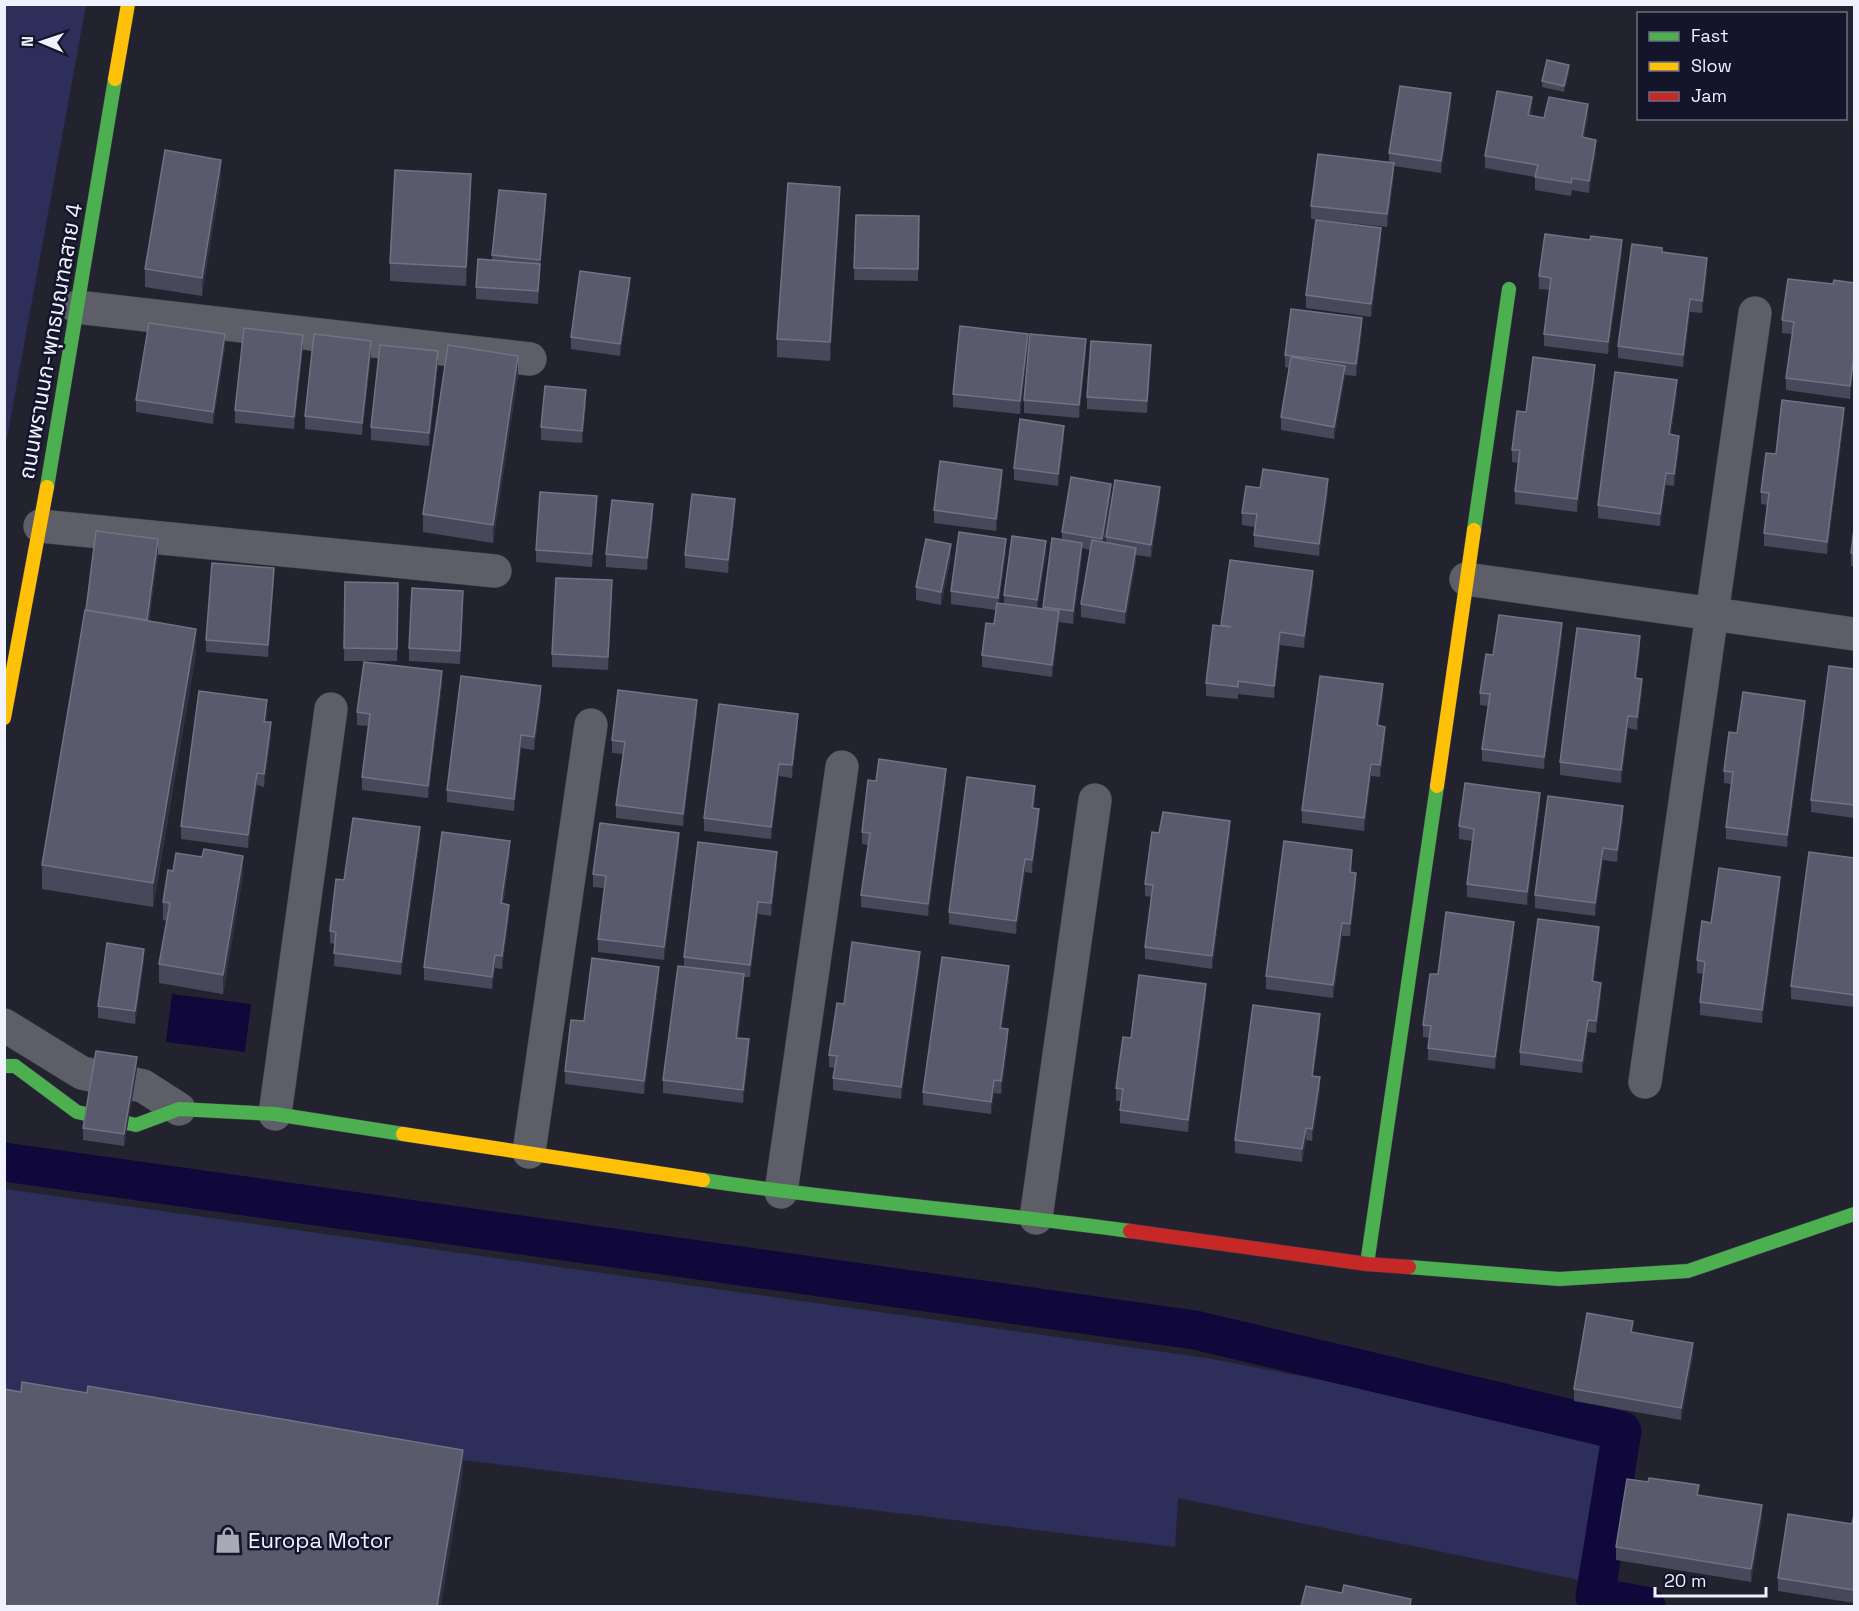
<svg xmlns="http://www.w3.org/2000/svg" width="1859" height="1611" viewBox="0 0 1859 1611" font-family="'Space Grotesk','Noto Sans Thai',sans-serif">
<style>
.green{fill:#2d2e5a}
.water{fill:#10083a}
.lines{fill:none;stroke-linecap:round;stroke-linejoin:round}
.canal{stroke:#10083a;stroke-width:39}
.street-casing{stroke:#3e3e49;stroke-width:34}
.fast-casing{stroke:#3e3e49;stroke-width:15}
.slow-casing{stroke:#3e3e49;stroke-width:15}
.jam-casing{stroke:#3e3e49;stroke-width:15}
.street{stroke:#5e5e68;stroke-width:33}
.fast{stroke:#4caf50;stroke-width:14}
.slow{stroke:#ffc107;stroke-width:14}
.jam{stroke:#c62828;stroke-width:14}
.wall{fill:#48485b}
.shaded-wall{fill:#313142}
.building{fill:#5a5a6d;stroke:#717284;stroke-width:1.5}
.labels{text-anchor:middle;stroke-width:5;stroke-linejoin:round;paint-order:stroke}
.street-label{font-size:22px;fill:#f0f2ff;stroke:#14152b}
.poi-label{font-size:22px;fill:#f0f2ff;stroke:#14152b;text-anchor:start}
</style>
<rect width="100%" height="100%" fill="#23232f"/>
<path class="green" d="M5 4 86 5 5 449 4 5Z
M5 1189 1206 1358 1617 1436 1589 1582 1178 1498 1175 1547 5 1404Z"/>
<path class="water" d="M172 994 251 1004 245 1052 166 1042Z"/>
<g class="lines">
<path class="canal" d="M4 1162 1195 1330 1622 1431 1595 1597 1646 1606"/>
<defs>
<path id="street" d="M77 307 530 359
M40 526 495 571
M1466 579 1854 634
M4 1025 82 1073 143 1086 179 1109
M1645 1082 1755 313
M275 1114 331 709
M529 1152 591 725
M781 1192 842 767
M1036 1218 1095 800"/>
<path id="fast" d="M47 487 115 79
M1474 530 1509 289
M4 1066H15L77 1112 136 1125 179 1109 275 1114 403 1134
M703 1180C845 1202 988 1211 1130 1231
M1367 1264 1437 786
M1409 1267 1559 1279 1688 1271 1854 1214"/>
<path id="slow" d="M115 79 128 4
M4 718 47 487
M1437 786 1474 530
M403 1134 703 1180"/>
<path id="jam" d="M1130 1231 1367 1264 1409 1267"/>
</defs>
<use href="#street" class="street-casing"/>
<use href="#fast" class="fast-casing"/>
<use href="#slow" class="slow-casing"/>
<use href="#jam" class="jam-casing"/>
<use href="#street" class="street"/>
<use href="#fast" class="fast"/>
<use href="#slow" class="slow"/>
<use href="#jam" class="jam"/>
</g>
<path class="wall" d="M1569 72 1564 92 1542 87V81Z
M1451 106 1441 173 1394 166V175L1387 227 1311 219V206L1389 162V153Z
M1532 110 1531 116 1544 118 1588 117 1584 137 1596 152 1589 193 1572 190 1571 196 1535 190V177L1485 168V156Z
M221 178 202 296 145 287V269Z
M471 193 466 286 390 281V263Z
M840 205 830 361 777 357V339Z
M546 207 540 267 538 304 476 299V287L492 260V255Z
M856 215 919 216 918 281 854 280Z
M1381 240 1371 317 1306 308V295Z
M1622 252 1608 354 1544 346V334L1550 290 1539 289V276Z
M1662 252 1707 271 1702 313 1690 312 1683 367 1618 358V346Z
M1854 283 1850 399 1786 390V378L1792 334 1782 333V320L1833 284Z
M630 291 620 356 571 349V337Z
M1362 331 1356 376 1345 375 1334 439 1281 430V417L1289 368 1285 367V355Z
M1028 346 1020 414 953 407V394Z
M225 347 213 424 136 412V400Z
M303 347 294 429 235 423V410Z
M1086 351 1079 418 1024 413V400Z
M371 354 362 435 305 429V416Z
M1151 358 1147 413 1087 409V397Z
M438 364 429 446 371 440V427Z
M518 374 493 543 423 532V514Z
M1595 378 1577 512 1515 504V491L1518 463 1512 462V450L1526 412Z
M1677 392 1671 434 1679 448 1674 486 1666 485 1660 526 1598 518V505Z
M586 403 582 443 541 440V427Z
M1844 420 1827 554 1764 546V533L1768 505 1761 504V492L1776 454Z
M1064 438 1058 486 1014 480V468Z
M1002 482 996 531 934 523V510Z
M1260 488 1328 491 1319 556 1254 547V535L1255 527 1242 525V513Z
M1111 496 1104 543H1106V537L1160 500 1151 557 1136 555V561L1125 624 1081 617V604L1090 550 1082 548V555L1073 624 1059 622 1052 677 982 667V655L994 624 996 610 951 604V591L1006 551 999 603 1004 604V595L1046 553 1037 608 1043 609 1052 538 1062 540V532Z
M597 509 592 567 536 562V550Z
M735 512 728 573 685 568V555Z
M653 517 647 570 606 567V554Z
M1854 529V566H1851V553Z
M158 552 149 621 196 653 153 907 42 889V865Z
M951 556 941 605 916 600V587Z
M1230 560 1313 584 1304 648 1280 645 1274 698 1238 694V699L1206 696V683L1221 626Z
M274 580 268 657 206 652V640Z
M345 582 398 583 397 661H344Z
M612 593 608 670 552 667V654Z
M463 603 460 664 409 661V648Z
M1562 635 1544 769 1482 761V749L1488 706 1480 705V693L1493 655Z
M1640 649 1636 678 1642 691 1637 730 1628 728 1621 783 1560 775V762Z
M1854 669V818L1811 812V800Z
M442 684 428 798 362 790V777L368 726 357 725V712Z
M1383 697 1379 725 1385 739 1380 777 1371 776 1364 831 1302 823V810Z
M541 698 534 750 521 748 514 811 447 802V790Z
M697 712 683 826 616 818V805L623 754 612 753V740Z
M267 713 266 722 271 735 264 787 257 785 248 848 181 839V826Z
M1805 714 1787 847 1726 839V827L1731 784 1724 783V771L1737 733Z
M798 727 792 778 779 776 771 839 704 831V818Z
M876 781H946L928 916 861 907V895L868 845 862 844V832Z
M1035 798 1034 808 1039 821 1032 873 1025 872 1016 934 949 924V912Z
M1540 806 1527 905 1467 897V884L1472 841 1459 839V826Z
M1623 819 1617 862 1603 860 1595 916 1535 908V895Z
M1159 833H1230L1212 969 1145 959V947L1152 897 1145 896V884Z
M420 840 401 975 334 966 335 944 330 943V931L344 880Z
M679 846 664 960 598 952V939L604 888 593 887V874Z
M510 854 503 904 509 917 502 969 495 968 492 989 424 980V967Z
M202 857 243 874 223 994 159 983V964L167 921 163 920V902L173 871Z
M1854 858V1007L1791 999V986Z
M1352 863 1351 872 1356 885 1350 936H1342L1333 998 1266 989V976Z
M777 865 771 916 758 914 750 977H744V987L738 1038 749 1052 743 1103 663 1093V1080L684 967V957Z
M1780 889 1762 1023 1700 1015V1002L1703 974 1697 973V960L1711 923Z
M1514 934 1495 1069 1428 1060V1048L1429 1038 1423 1037V1025L1438 974Z
M1599 939 1594 981 1601 995 1596 1033 1588 1032 1582 1073 1520 1065V1052Z
M144 961 135 1024 98 1018V1006Z
M920 964 901 1099 833 1090V1078L835 1068 829 1067V1055L844 1004Z
M1009 979 1002 1028 1008 1042 1001 1094 994 1093 991 1114 923 1105V1092Z
M659 980 644 1094 565 1084V1071Z
M1206 997 1188 1132 1120 1123V1110L1122 1101H1116V1088L1131 1038Z
M1320 1026 1313 1076 1320 1090 1312 1141 1306 1140 1302 1162 1235 1153V1140Z
M137 1070 124 1146 83 1140V1128Z
M1693 1356 1681 1420 1574 1401V1389Z
M1699 1495 1762 1517 1751 1582 1616 1560V1547Z
M1854 1515V1603L1778 1591V1578L1852 1524Z"/>
<path class="shaded-wall" d="M1569 65V72L1564 92V86Z
M1451 93V106L1441 173V161Z
M1532 97V110L1528 128V115Z
M1588 104V117L1582 149V137Z
M1596 140V152L1589 193V181Z
M221 160V178L202 296V278Z
M1394 163V175L1387 227V214Z
M471 174V193L466 286V267Z
M840 187V205L830 361V342Z
M546 194V207L540 267 538 304 540 260Z
M1381 228V240L1371 317V304Z
M1622 240V252L1608 354V342Z
M1707 258V271L1702 313V301Z
M630 278V291L620 356V344Z
M1690 299V312L1683 367V355Z
M1362 318V331L1356 376V364Z
M225 334V347L213 424V412Z
M1028 334V346L1020 414V401Z
M303 335V347L294 429V417Z
M1086 339V351L1079 418V405Z
M371 341V354L362 435V423Z
M1151 345V358L1147 413V401Z
M438 351V364L429 446V433Z
M1854 355V367L1850 399V386Z
M518 356V374L493 543V525Z
M1595 365V378L1577 512V499Z
M1345 366V378L1334 439V427Z
M1677 380V392L1669 447V434Z
M586 390V403L582 443V431Z
M1844 408V420L1827 554V542Z
M1064 426V438L1058 486V474Z
M1679 436V448L1674 486V474Z
M1002 470V482L996 531V519Z
M1666 473V485L1660 526V514Z
M1328 479V491L1319 556V544Z
M1111 484V496L1102 552V539Z
M1160 487V500L1151 557V545Z
M597 496V509L592 567V554Z
M735 499V512L728 573V560Z
M653 504V517L647 570V558Z
M158 539V552L146 639V626Z
M1006 539V551L998 610V598Z
M1046 541V553L1037 612V600Z
M1082 543V555L1073 624V611Z
M951 544V556L941 605V592Z
M1136 548V561L1125 624V612Z
M274 568V580L268 657V645Z
M1313 571V584L1304 648V636Z
M612 580V593L608 670V657Z
M463 591V603L460 664V651Z
M1059 611V624L1052 677V665Z
M1562 623V635L1544 769V757Z
M196 629V653L153 907V883Z
M1280 632V645L1274 698V686Z
M1640 636V649L1635 690V678Z
M442 671V684L428 798V786Z
M1642 679V691L1637 730V717Z
M1383 684V697L1377 738V725Z
M541 686V698L534 750V737Z
M267 700V713L264 734V722Z
M697 700V712L683 826V814Z
M1805 701V714L1787 847V835Z
M798 714V727L792 778V765Z
M1628 716V728L1621 783V770Z
M271 722V735L264 787V774Z
M1385 727V739L1380 777V765Z
M521 735V748L514 811V799Z
M779 764V776L771 839V827Z
M1371 764V776L1364 831V818Z
M946 769V781L928 916V904Z
M257 773V785L248 848V835Z
M1035 786V798L1032 820V808Z
M1540 793V806L1527 905V892Z
M1623 806V819L1617 862V850Z
M1039 809V821L1032 873V860Z
M1230 821V833L1212 969V956Z
M420 827V840L401 975V962Z
M679 833V846L664 960V947Z
M510 841V854L501 916V903Z
M1603 848V860L1595 916V903Z
M1352 850V863L1350 884V872Z
M777 852V865L771 916V903Z
M243 856V874L223 994V975Z
M1025 859V872L1016 934V921Z
M1356 873V885L1350 936V924Z
M1780 877V889L1762 1023V1010Z
M758 902V914L750 977V965Z
M509 905V917L502 969V956Z
M1514 922V934L1495 1069V1057Z
M1342 923V936L1333 998V985Z
M1599 927V939L1592 994V981Z
M144 949V961L135 1024V1011Z
M920 952V964L901 1099V1087Z
M495 955V968L492 989V977Z
M1009 966V979L1000 1041V1028Z
M659 967V980L644 1094V1081Z
M744 974V987L736 1050V1038Z
M1601 983V995L1596 1033V1021Z
M1206 984V997L1188 1132V1120Z
M1320 1014V1026L1312 1088V1076Z
M1588 1020V1032L1582 1073V1061Z
M1008 1029V1042L1001 1094V1081Z
M749 1039V1052L743 1103V1090Z
M137 1057V1070L124 1146V1134Z
M1320 1077V1090L1312 1141V1129Z
M994 1080V1093L991 1114V1102Z
M1306 1128V1140L1302 1162V1149Z
M1693 1343V1356L1681 1420V1408Z
M463 1450V1474L441 1606H437Z
M1762 1505V1517L1751 1582V1569Z"/>
<path class="building" d="M1547 60 1569 65 1564 86 1542 81Z
M1400 86 1451 93 1441 161 1389 153Z
M1497 91 1532 97 1528 115 1544 118 1549 97 1588 104 1582 137 1596 140 1589 181 1572 178 1571 183 1535 177 1538 165 1485 156Z
M165 150 221 160 202 278 145 269Z
M1318 154 1394 163 1387 214 1311 206Z
M395 170 471 174 466 267 390 263Z
M788 183 840 187 830 342 777 339Z
M499 190 546 194 540 260 492 255Z
M856 215 919 216 918 269 854 268Z
M1316 220 1381 228 1371 304 1306 295Z
M1545 234 1590 240 1591 236 1622 240 1608 342 1544 334 1551 278 1539 276Z
M1632 244 1662 248V252L1707 258 1702 301 1690 299 1683 355 1618 346Z
M478 259 540 264 538 291 476 287Z
M580 271 630 278 620 344 571 337Z
M1788 279 1833 284 1834 280 1854 283V355L1850 386 1786 378 1794 322 1782 320Z
M1291 309 1362 318 1356 364 1285 355Z
M149 323 225 334 213 412 136 400Z
M960 326 1028 334 1020 401 953 394Z
M244 328 303 335 294 417 235 410Z
M314 334 371 341 362 423 305 416Z
M1030 334 1086 339 1079 405 1024 400Z
M1091 341 1151 345 1147 401 1087 397Z
M380 345 438 351 429 433 371 427Z
M448 345 518 356 493 525 423 514Z
M1291 357 1345 366 1334 427 1281 417Z
M1533 357 1595 365 1577 499 1515 491 1520 450H1512L1517 411 1526 412Z
M1615 372 1677 380 1669 434 1679 436 1674 474 1666 473 1660 514 1598 505Z
M545 386 586 390 582 431 541 427Z
M1782 400 1844 408 1827 542 1764 533 1769 493 1761 492 1766 453 1776 454Z
M1020 419 1064 426 1058 474 1014 468Z
M940 461 1002 470 996 519 934 510Z
M1263 469 1328 479 1319 544 1254 535 1257 514 1242 513 1246 486 1260 488Z
M1071 477 1111 484 1102 539 1062 532Z
M1115 480 1160 487 1151 545 1106 537Z
M540 492 597 496 592 554 536 550Z
M692 494 735 499 728 560 685 555Z
M612 500 653 504 647 558 606 554Z
M1854 529V554L1851 553Z
M96 531 158 539 147 620 86 610Z
M959 532 1006 539 998 598 951 591Z
M1012 536 1046 541 1037 600 1004 595Z
M1052 538 1082 543 1073 611 1043 607Z
M926 539 951 544 941 592 916 587Z
M1092 540 1136 548 1125 612 1081 604Z
M1230 560 1313 571 1304 636 1280 632 1274 686 1238 681V687L1206 683 1213 625 1231 627 1221 625Z
M212 563 274 568 268 645 206 640Z
M556 578 612 580 608 657 552 654Z
M345 582 398 583 397 649 344 648Z
M412 588 463 591 460 651 409 648Z
M997 603 1059 611 1052 665 982 655 986 623 994 624Z
M85 610 196 629 153 883 42 865Z
M1499 615 1562 623 1544 757 1482 749 1490 694 1480 693 1486 654 1493 655Z
M1577 628 1640 636 1635 678 1642 679 1637 717 1628 716 1621 770 1560 762Z
M364 662 442 671 428 786 362 777 370 714 357 712Z
M1829 666 1854 669V805L1811 800Z
M461 676 541 686 534 737 521 735 514 799 447 790Z
M1320 676 1383 684 1377 725 1385 727 1380 765 1371 764 1364 818 1302 810Z
M618 690 697 700 683 814 616 805 625 742 612 740Z
M199 691 267 700 264 722H271L264 774 257 773 248 835 181 826Z
M1743 692 1805 701 1787 835 1726 827 1733 772 1724 771 1729 732 1737 733Z
M719 704 798 714 792 765 779 764 771 827 704 818Z
M879 759 946 769 928 904 861 895 870 833 862 832 868 780 876 781Z
M967 777 1035 786 1032 808 1039 809 1032 860 1025 859 1016 921 949 912Z
M1465 783 1540 793 1527 892 1467 884 1474 829 1459 826Z
M1548 796 1623 806 1617 850 1603 848 1595 903 1535 895Z
M1163 812 1230 821 1212 956 1145 947 1153 885 1145 884 1152 832 1159 833Z
M353 818 420 827 401 962 334 953 336 932 330 931 336 879 344 880Z
M600 823 679 833 664 947 598 939 606 876 593 874Z
M442 832 510 841 501 903 509 905 502 956 495 955 492 977 424 967Z
M1284 841 1352 850 1350 872 1356 873 1350 924 1342 923 1333 985 1266 976Z
M698 842 777 852 771 903 758 902 750 965 684 957Z
M204 849 243 856 223 975 159 964 170 903 163 902 168 870 173 871 176 853 202 857Z
M1809 852 1854 858V995L1791 986Z
M1719 868 1780 877 1762 1010 1700 1002 1705 962 1697 960 1702 921 1711 923Z
M1446 912 1514 922 1495 1057 1428 1048 1431 1026 1423 1025 1430 974H1438Z
M1538 919 1599 927 1592 981 1601 983 1596 1021 1588 1020 1582 1061 1520 1052Z
M852 942 920 952 901 1087 833 1078 837 1056 829 1055 837 1003 844 1004Z
M107 943 144 949 135 1011 98 1006Z
M942 957 1009 966 1000 1028 1008 1029 1001 1081 994 1080 991 1102 923 1092Z
M592 958 659 967 644 1081 565 1071 571 1020 584 1021Z
M678 966 744 974 736 1038 749 1039 743 1090 663 1080Z
M1139 975 1206 984 1188 1120 1120 1110 1123 1089 1116 1088 1123 1037 1131 1038Z
M1253 1005 1320 1014 1312 1076 1320 1077 1312 1129 1306 1128 1302 1149 1235 1140Z
M96 1051 137 1057 124 1134 83 1128Z
M1587 1313 1633 1321 1631 1332 1693 1343 1681 1408 1574 1389Z
M22 1382 87 1393 88 1386 463 1450 437 1606H4V1389L21 1392Z
M1649 1478 1699 1485 1697 1495 1762 1505 1751 1569 1616 1547 1627 1479 1648 1482Z
M1788 1514 1852 1524 1854 1515V1590L1778 1578Z
M1344 1585 1411 1599 1410 1606H1412H1301L1306 1586 1342 1593Z"/>
<defs>
<symbol id="shop-bare" viewBox="-9 -9 18 18"><path d="M-5-2.5h2.3a2.7 3.5 0 0 1 5.4 0H5L5.5 6h-11ZM-1.5-2.5h3a1.5 2.3 0 0 0-3 0Z" fill="#a8aab6" stroke="#14152b" stroke-width="2.5" paint-order="stroke"/></symbol>
</defs>
<g fill-rule="evenodd">
<use href="#shop-bare" x="209" y="1521" width="38" height="38"/>
</g>
<g class="labels">
<g class="street-label">
<text transform="translate(50 341) rotate(-80)" y="8">ถนนพรานนก-พุทธมณฑลสาย 4</text>
</g>
<g class="poi-label">
<text x="248" y="1548">Europa Motor</text>
</g>
</g>
<rect width="1859" height="1611" fill="none" stroke="#f0f2ff" stroke-width="12"/>
<rect x="1637" y="12" width="210" height="108" fill="#14152b" stroke="#6c6d80" stroke-width="1.5"/>
<rect x="1649" y="32" width="30" height="9" fill="#4caf50" stroke="#6c6d80" stroke-width="1.5"/>
<text x="1691" y="42" font-size="18" fill="#f0f2ff">Fast</text>
<rect x="1649" y="62" width="30" height="9" fill="#ffc107" stroke="#6c6d80" stroke-width="1.5"/>
<text x="1691" y="72" font-size="18" fill="#f0f2ff">Slow</text>
<rect x="1649" y="92" width="30" height="9" fill="#c62828" stroke="#6c6d80" stroke-width="1.5"/>
<text x="1691" y="102" font-size="18" fill="#f0f2ff">Jam</text>
<g transform="translate(42 42) rotate(272)" stroke="#14152b" stroke-width="4.5" paint-order="stroke">
<path d="M0-4.5L10 22L0 15L-10 22Z" fill="#f0f2ff"/>
<text y="-9" font-size="16" font-weight="bold" text-anchor="middle" fill="#f0f2ff">N</text>
</g>
<path d="M1655 1587v9h111v-9" fill="none" stroke="#f0f2ff" stroke-width="3"/>
<text x="1664" y="1587" font-size="18" fill="#f0f2ff" stroke="#14152b" stroke-width="4.5" paint-order="stroke">20 m</text>
</svg>
